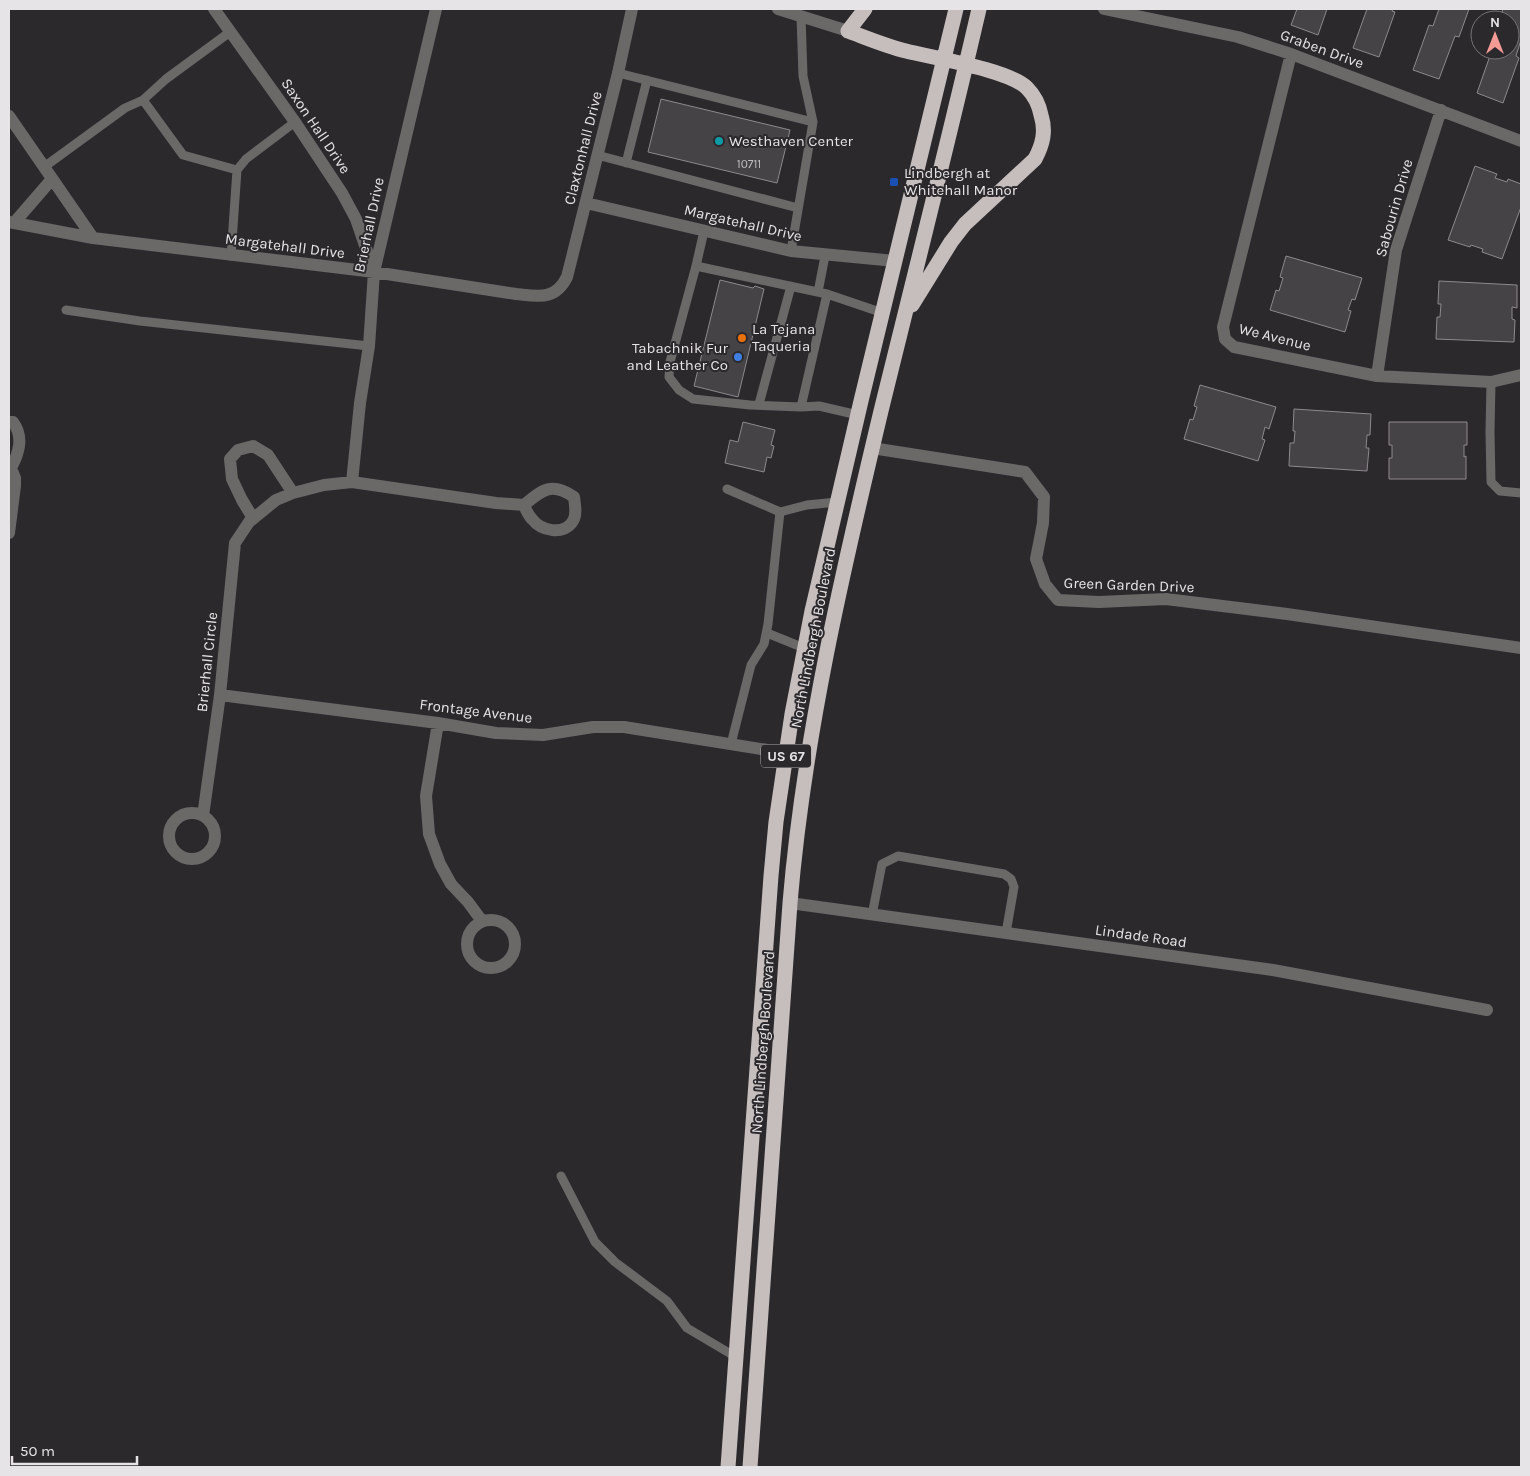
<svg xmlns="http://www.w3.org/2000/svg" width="1530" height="1476" viewBox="0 0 1530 1476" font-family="Karla,sans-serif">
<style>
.building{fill:#464347;stroke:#8d898e}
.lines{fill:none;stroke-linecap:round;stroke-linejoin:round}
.lane{stroke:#6b6868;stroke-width:9}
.street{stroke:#6b6868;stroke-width:12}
.highway{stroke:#c5bebd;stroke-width:15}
.culture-dot{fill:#0f9aa8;stroke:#2c292d;stroke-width:2}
.transit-dot{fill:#1a4fb4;stroke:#2c292d;stroke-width:2}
.food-dot{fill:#e8710a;stroke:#2c292d;stroke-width:2}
.shop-dot{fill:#3f7fe0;stroke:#2c292d;stroke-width:2}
.labels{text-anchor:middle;stroke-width:4;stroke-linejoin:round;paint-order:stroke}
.number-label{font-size:12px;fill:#bfbcbf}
.shield{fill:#2c292d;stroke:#afacaf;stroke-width:1}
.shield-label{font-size:14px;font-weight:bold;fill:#e7e4e7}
.street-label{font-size:15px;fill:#e7e4e7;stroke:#2c292d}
.poi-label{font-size:15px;fill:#e7e4e7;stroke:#2c292d;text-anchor:start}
</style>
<rect width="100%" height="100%" fill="#2c292d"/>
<path class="building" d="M1297 9H1327L1318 35 1291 25Z
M1367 9H1393L1392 11 1395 12 1379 57 1353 48Z
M1439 9H1469L1459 37 1455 36 1439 79 1413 70 1429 25 1433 26Z
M1503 9H1521V40L1516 56 1519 58 1503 103 1477 93 1492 50H1510V20H1499Z
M661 99 790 130 777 183 648 152Z
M1475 166 1497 174 1495 178 1507 182 1508 179 1521 184V207L1502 259 1482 252 1483 249 1471 245 1470 247 1448 240Z
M1286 256 1362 278 1355 300 1352 299 1348 310 1351 311 1345 332 1270 310 1276 290 1279 291 1283 278 1280 277Z
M720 280 753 288 755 286 764 289 738 397 694 386Z
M1439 281 1517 285V308L1512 307V319L1515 320 1514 342 1436 339 1437 317H1440L1441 304H1438Z
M1200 385 1276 407 1269 429 1265 427 1262 439 1265 440 1258 461 1184 439 1190 419 1193 420 1197 407 1194 406Z
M1294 409 1371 414 1370 435H1367L1366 448H1369L1367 471 1289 466 1290 443H1294L1295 431H1293Z
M743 422 775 430 771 445 774 446 771 458 767 457 764 472 725 463 730 440 738 442Z
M1389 422H1467V445H1464V457L1466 456V479H1389V458H1392V445H1389Z"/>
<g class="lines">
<path class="lane" d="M801 16 803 76 813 122
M230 32 166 79 143 100 183 155 237 170
M618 73 813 122 791 251
M597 155 798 208
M626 163 647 80
M44 167 125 108 143 100
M704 231 696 266 827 294 883 313
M231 256 237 170 246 159 295 122
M696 266 670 362 669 377 679 390 693 399 750 405 801 407 819 406 858 415
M818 292 825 256
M66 310 140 321 369 346
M1491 382 1490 432 1491 482 1500 491 1521 493
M759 404 791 286
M801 407 827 294
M727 489 780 512 768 624 764 644 751 665 731 744
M780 512 807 505 837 502
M767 633 804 648
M872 915 882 864 898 856 1004 874 1011 879 1014 887 1006 933
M561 1176 595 1242 615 1262 667 1301 687 1328 736 1357"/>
<path class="street" d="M214 9 295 122 342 193 356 219 373 269
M778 9 848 31
M1104 9 1238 37 1291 54 1521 141
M1291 54 1223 327 1225 339 1234 347 1377 376 1491 382 1521 375
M9 116 93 238
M586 203 791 251 895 261
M9 222 93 238 374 272 516 294C538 296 555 301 567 277L618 73 632 9
M14 223 52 179
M1377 376 1396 250 1441 110
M9 422H13C24 437 19 453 11 468L15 478V486L9 533
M872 448 1025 472 1044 497 1043 523 1036 559 1045 584 1058 600 1099 602 1166 599 1287 614 1521 648
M352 482 360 403 369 346 374 272 436 9
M253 518 242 500 232 479 230 459 238 450 253 446 268 455 293 493
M220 695 438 723 496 733 543 735 593 727H624L786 753
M438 723 426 796 429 834 440 864 451 884 468 902 482 921
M169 836a23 23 0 1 1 46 0a23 23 0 1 1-46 0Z
M203 816 220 695 235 543 249 522 276 500 293 493 324 485 352 482 496 503 524 505C543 489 552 482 574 497 575 504 577 515 573 521 564 536 541 531 532 519 528 515 526 510 524 505
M790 903 1273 970 1487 1010
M467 944a24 24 0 1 1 48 0a24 24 0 1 1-48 0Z"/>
<path class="highway" d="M865 9 848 31C867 38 886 46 906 51 934 58 1009 70 1027 88 1034 95 1039 105 1041 115 1046 131 1043 144 1035 159L965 224 951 242 912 305
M728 1467 771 876 776 822 792 714 812 611 861 401 956 9
M750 1467 790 903C804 736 842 574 881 411 914 277 948 143 979 9"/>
</g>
<circle class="culture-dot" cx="719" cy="141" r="5"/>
<rect class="transit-dot" x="889" y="177" width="10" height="10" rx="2.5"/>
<circle class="food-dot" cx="742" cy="338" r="5"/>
<circle class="shop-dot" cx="738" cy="357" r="5"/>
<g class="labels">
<g class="number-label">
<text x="749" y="168">10711</text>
</g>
<rect class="shield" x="761" y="744.5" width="50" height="23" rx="4"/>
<g class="shield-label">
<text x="786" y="761">US 67</text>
</g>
<g class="street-label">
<text transform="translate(1322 49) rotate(20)" y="5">Graben Drive</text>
<text transform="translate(316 126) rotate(56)" y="5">Saxon Hall Drive</text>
<text transform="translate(583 148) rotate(-76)" y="5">Claxtonhall Drive</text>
<text transform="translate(1394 208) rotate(-74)" y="5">Sabourin Drive</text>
<text transform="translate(743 223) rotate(13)" y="5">Margatehall Drive</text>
<text transform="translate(369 225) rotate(-78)" y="5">Brierhall Drive</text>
<text transform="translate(285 246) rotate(7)" y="5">Margatehall Drive</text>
<text transform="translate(1275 337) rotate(14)" y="5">We Avenue</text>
<text transform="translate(1129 585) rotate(2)" y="5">Green Garden Drive</text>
<text transform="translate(813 638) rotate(-79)" y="5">North Lindbergh Boulevard</text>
<text transform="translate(207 662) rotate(-84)" y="5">Brierhall Circle</text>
<text transform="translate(476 711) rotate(7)" y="5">Frontage Avenue</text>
<text transform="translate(1141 936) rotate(8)" y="5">Lindade Road</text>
<text transform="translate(763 1042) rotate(-86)" y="5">North Lindbergh Boulevard</text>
</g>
<g class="poi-label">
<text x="729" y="146">Westhaven Center</text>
<text x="904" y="178">Lindbergh at<tspan x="904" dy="17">Whitehall Manor</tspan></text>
<text x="752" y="334">La Tejana<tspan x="752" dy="17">Taqueria</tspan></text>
<text x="728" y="353" text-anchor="end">Tabachnik Fur<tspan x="728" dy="17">and Leather Co</tspan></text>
</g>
</g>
<rect width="1530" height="1476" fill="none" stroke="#e7e4e7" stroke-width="20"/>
<g transform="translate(1495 35)"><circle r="24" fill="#2c292d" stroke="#777477"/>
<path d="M0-4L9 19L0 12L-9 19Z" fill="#f59b96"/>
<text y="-8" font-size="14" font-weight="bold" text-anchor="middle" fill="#e7e4e7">N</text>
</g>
<path d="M12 1456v8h125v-8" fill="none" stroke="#e7e4e7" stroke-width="2.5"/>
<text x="20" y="1456" font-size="15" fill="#e7e4e7" stroke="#2c292d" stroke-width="4" paint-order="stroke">50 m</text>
</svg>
